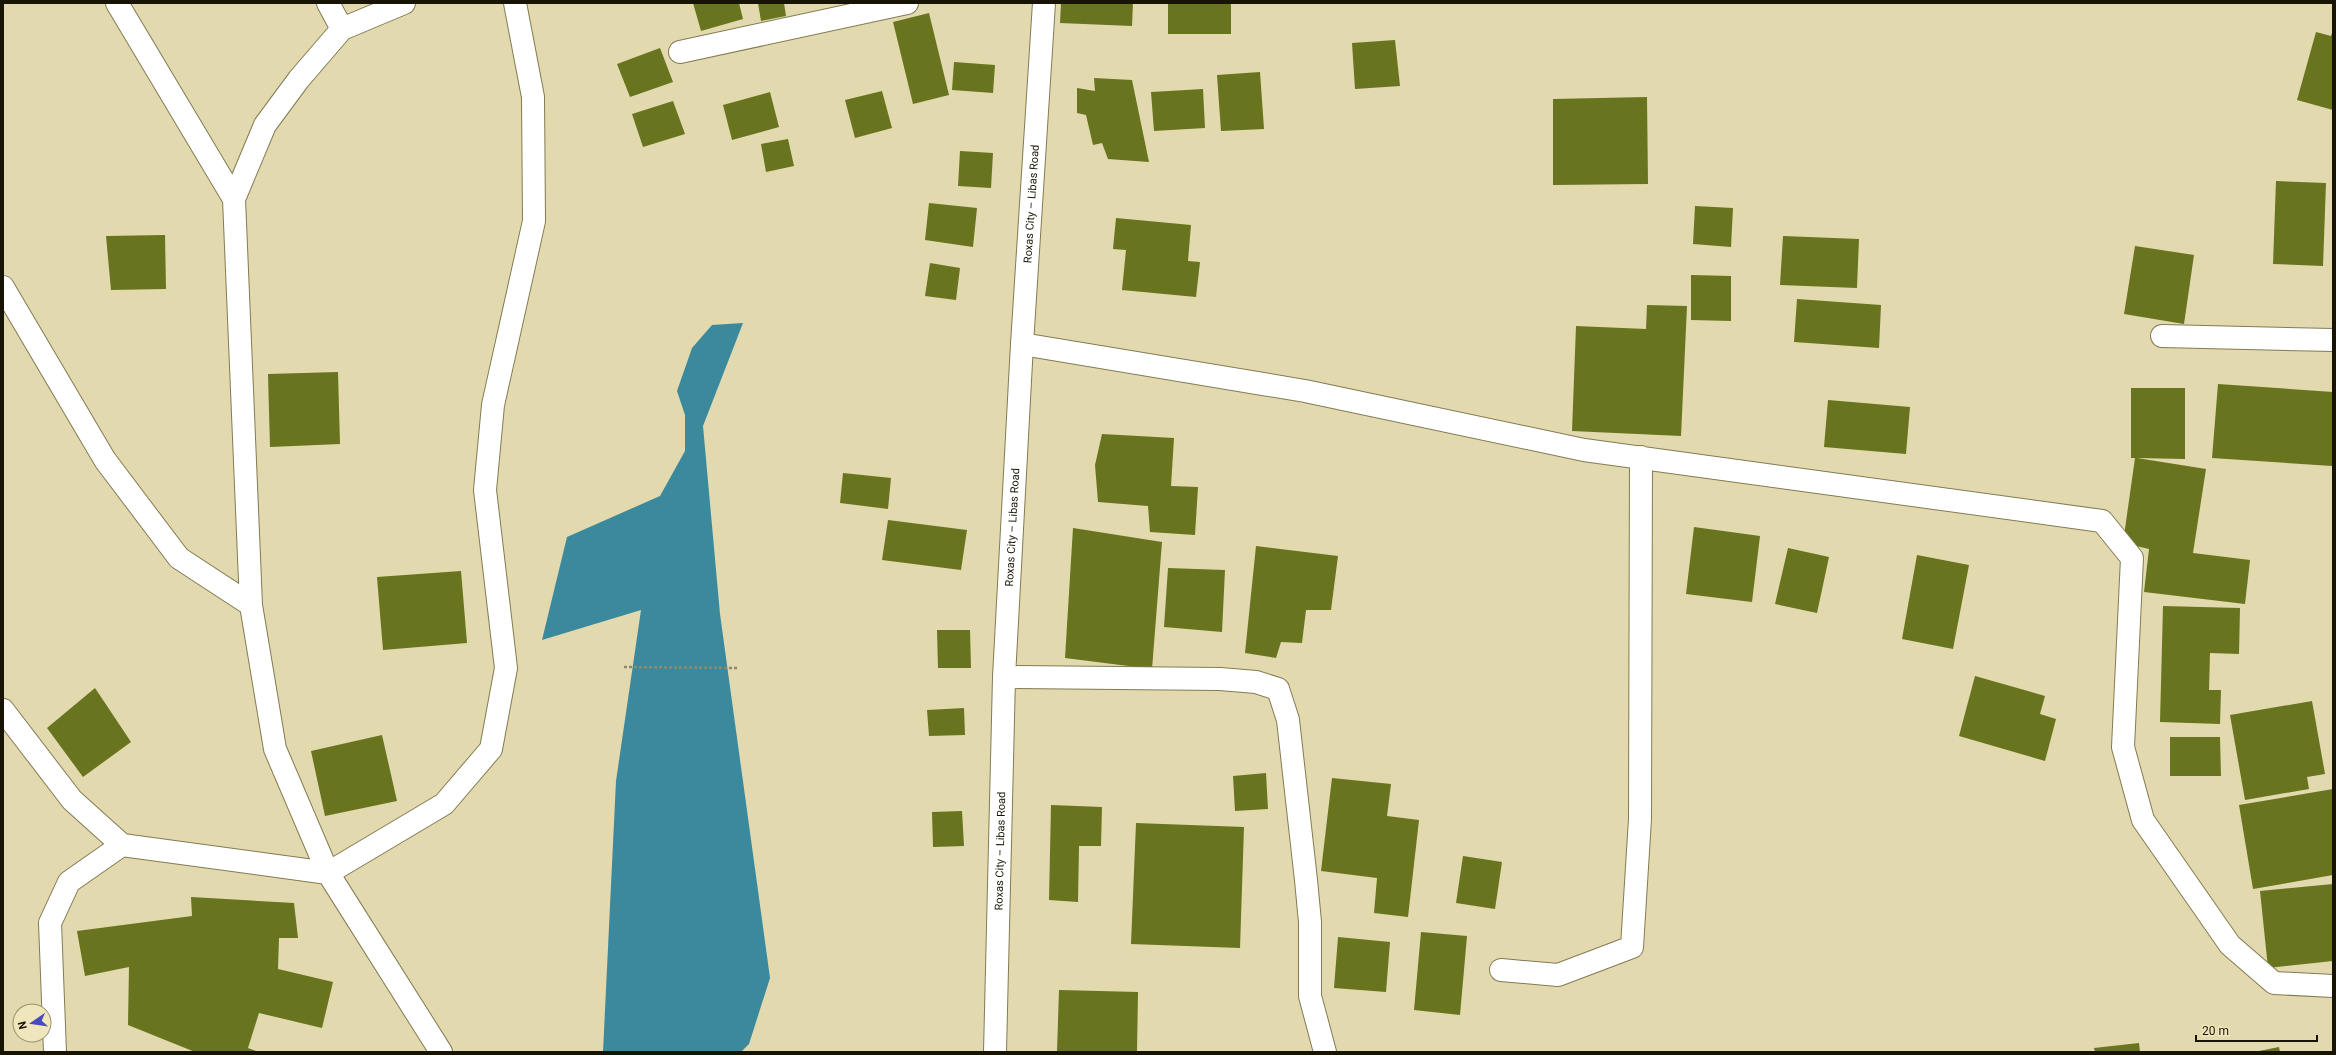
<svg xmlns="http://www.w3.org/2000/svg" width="2336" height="1055" viewBox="0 0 2336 1055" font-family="Roboto,sans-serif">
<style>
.water{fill:#3b899d}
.building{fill:#68741e}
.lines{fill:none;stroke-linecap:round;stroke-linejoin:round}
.street-casing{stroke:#837b53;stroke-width:24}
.secondary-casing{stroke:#837b53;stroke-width:24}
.path{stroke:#90896a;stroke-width:2.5;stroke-dasharray:3 2;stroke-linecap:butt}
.street{stroke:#fff;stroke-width:22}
.secondary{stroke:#fff;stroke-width:22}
.labels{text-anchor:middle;stroke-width:4;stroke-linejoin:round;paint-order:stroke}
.street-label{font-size:11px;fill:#181405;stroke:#f0e6bb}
</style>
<rect width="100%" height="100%" fill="#e2d9af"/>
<path class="water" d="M743 323 703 426 720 614 770 978 749 1044 741 1052H603L616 781 641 610 542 640 567 537 660 496 685 451V415L677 391 692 348 712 325Z"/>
<path class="building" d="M693 3H739L743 19 701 31Z
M758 3H784L786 16 761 21Z
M1061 3H1133L1132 26 1060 23Z
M1168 3H1231V34H1168Z
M929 13 949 95 913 104 893 22Z
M2333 30V110L2297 100 2316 32 2331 36Z
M1395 40 1400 86 1355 89 1352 43Z
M660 48 673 82 630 97 617 64Z
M954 62 995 65 993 93 952 90Z
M1260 72 1264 129 1221 131 1217 75Z
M1094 78 1132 80 1149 162 1108 159 1102 143 1093 145 1086 115 1077 113V88L1095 91Z
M1203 89 1205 128 1154 131 1151 92Z
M882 91 892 128 855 138 845 100Z
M770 92 779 127 732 140 723 105Z
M1647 97 1648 184 1553 185V99Z
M673 101 685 134 643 147 632 114Z
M788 139 794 166 766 172 761 144Z
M960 151 993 153 991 188 958 186Z
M2276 181 2326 183 2323 266 2273 264Z
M929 203 977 208 973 247 925 240Z
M1695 206 1733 208 1731 247 1693 244Z
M1116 218 1191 225 1188 261 1200 262 1196 297 1122 290 1126 250 1113 249Z
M165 235 166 289 111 290 106 236Z
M1783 236 1859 239 1857 288 1780 285Z
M2135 246 2194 255 2184 324 2124 314Z
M930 263 960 268 956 300 925 296Z
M1691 275 1731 276V321L1691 320Z
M1797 299 1881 305 1879 348 1794 342Z
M1647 305 1687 306 1681 436 1572 431 1576 326 1646 329Z
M338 372 340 444 270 447 268 374Z
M2218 384 2333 392 2332 466 2212 458Z
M2131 388H2185V459L2137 458 2206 469 2193 553 2250 560 2245 604 2144 592 2149 549 2123 543 2135 458H2131Z
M1828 400 1910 407 1906 454 1824 447Z
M1102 434 1174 438 1171 486 1198 487 1195 535 1150 532 1148 506 1098 502 1095 465Z
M843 473 891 478 888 509 840 503Z
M888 520 967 530 961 570 882 560Z
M1694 527 1760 536 1752 602 1686 594Z
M1073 528 1162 542 1152 669 1065 658Z
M1256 546 1338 556 1331 610H1306L1302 643 1281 642 1276 658 1245 653Z
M1788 548 1829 557 1817 613 1775 604Z
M1917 555 1969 565 1953 649 1902 639Z
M1168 568 1225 570 1222 632 1164 627Z
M461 571 467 643 383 650 377 577Z
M2163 606 2240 608 2239 654 2210 653 2209 690H2221L2220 724 2160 722Z
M937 630H970L971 668H938Z
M1975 676 2045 696 2040 714 2056 719 2045 761 1959 736Z
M95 688 131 742 83 777 47 728Z
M2312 701 2325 774 2307 777 2309 789 2245 800 2230 715Z
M964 708 965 735 929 736 927 710Z
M382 735 397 801 325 816 311 751Z
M2170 737H2220L2221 776H2170Z
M1266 773 1268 809 1235 811 1233 776Z
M1332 778 1391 784 1387 816 1419 820 1408 917 1374 913 1377 878 1321 871Z
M2333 789V875L2253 889 2239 805Z
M1051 805 1102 807 1101 846H1079L1078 902 1049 900Z
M962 811 964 846 933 847 932 812Z
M1136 823 1244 827 1240 948 1131 944Z
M1463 856 1502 862 1495 909 1456 903Z
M2333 884V961L2268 968 2260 891Z
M191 897 294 903 298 938H279L278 969 333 982 322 1028 259 1013 248 1048 259 1052H195L128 1025 129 967 85 976 77 931 192 916Z
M1421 932 1467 936 1460 1015 1414 1010Z
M1338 937 1390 942 1386 992 1334 988Z
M1059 990 1138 992 1137 1052H1057Z
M2139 1043 2140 1052H2095L2094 1048Z
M2279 1047 2280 1052H2259V1051Z"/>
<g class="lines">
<defs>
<path id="street" d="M117 3 234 199
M328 3 342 29
M404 3 342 29 299 79 265 125 234 199 251 605 275 749 328 873 441 1052
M680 52 907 3
M3 287 105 460 179 558 251 605
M2162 336 2333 340
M1022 344 1305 391 1584 450 2102 521 2132 558 2123 747 2143 820 2230 945 2274 983 2333 986
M1004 677 1220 679 1256 682 1278 689 1288 720 1306 880 1310 922V996L1325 1052
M3 710 72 800 122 845 328 873 444 804 491 749 506 668 485 490 493 405 534 221 533 97 515 3
M1501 970 1558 975 1632 947 1640 819 1641 457
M55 1052 50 923 69 882 122 845"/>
<g id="secondary">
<path id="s1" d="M995 1052 1004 677 1022 344 1044 3"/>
</g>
</defs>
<use href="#street" class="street-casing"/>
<use href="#secondary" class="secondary-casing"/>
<path class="path" d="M624 667 738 668"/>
<use href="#street" class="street"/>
<use href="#secondary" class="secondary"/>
</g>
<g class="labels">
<g class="street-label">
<text dy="4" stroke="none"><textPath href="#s1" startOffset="849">Roxas City – Libas Road</textPath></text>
<text dy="4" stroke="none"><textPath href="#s1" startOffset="525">Roxas City – Libas Road</textPath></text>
<text dy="4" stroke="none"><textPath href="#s1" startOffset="201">Roxas City – Libas Road</textPath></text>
</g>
</g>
<rect width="2336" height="1055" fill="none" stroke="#181405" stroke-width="8"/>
<g transform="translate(32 1023) rotate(257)"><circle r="19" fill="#f0e6bb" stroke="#9a9272"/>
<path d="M0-3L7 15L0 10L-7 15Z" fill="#494ac0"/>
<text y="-6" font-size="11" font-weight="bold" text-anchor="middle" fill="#181405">N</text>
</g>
<path d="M2196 1035v6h121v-6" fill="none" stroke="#181405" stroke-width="2"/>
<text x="2202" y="1035" font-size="12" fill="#181405" stroke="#f0e6bb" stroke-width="3" paint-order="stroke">20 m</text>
</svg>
